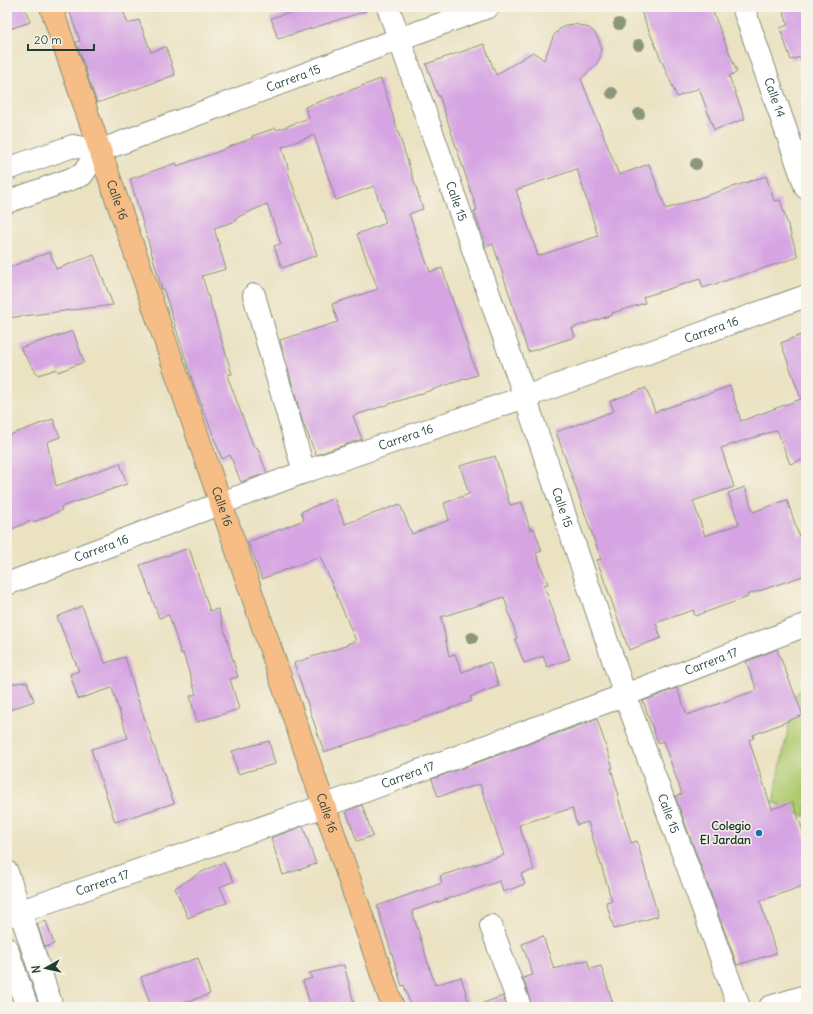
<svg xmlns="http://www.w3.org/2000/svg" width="813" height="1014" viewBox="0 0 813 1014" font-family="Delius,sans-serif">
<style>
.park{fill:#b1cb71;stroke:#688452}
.building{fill:#d6a4e3;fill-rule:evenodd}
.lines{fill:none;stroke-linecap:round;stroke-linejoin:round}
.minor-casing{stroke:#85907b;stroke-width:24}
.highway-casing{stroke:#85907b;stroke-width:24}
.minor{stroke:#fff;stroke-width:22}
.highway{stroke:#f6be86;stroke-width:22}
.tree{fill:#8b977a}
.poi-dot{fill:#1f6fb2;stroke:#f7f3e8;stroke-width:1.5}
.labels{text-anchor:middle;stroke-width:3;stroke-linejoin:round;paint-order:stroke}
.street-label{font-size:12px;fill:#1f3d34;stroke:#f7f3e8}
.poi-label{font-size:12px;font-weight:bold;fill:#1f3d34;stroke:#f7f3e8;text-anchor:end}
</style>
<rect width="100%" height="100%" fill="#f7f3e8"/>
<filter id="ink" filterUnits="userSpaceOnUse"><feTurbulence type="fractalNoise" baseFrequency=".025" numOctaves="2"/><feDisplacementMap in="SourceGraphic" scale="8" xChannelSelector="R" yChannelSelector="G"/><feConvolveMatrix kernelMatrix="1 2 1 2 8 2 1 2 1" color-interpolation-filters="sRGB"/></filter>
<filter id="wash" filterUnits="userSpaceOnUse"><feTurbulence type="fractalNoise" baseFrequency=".012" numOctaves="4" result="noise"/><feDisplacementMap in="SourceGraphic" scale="16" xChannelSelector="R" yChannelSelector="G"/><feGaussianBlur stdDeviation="0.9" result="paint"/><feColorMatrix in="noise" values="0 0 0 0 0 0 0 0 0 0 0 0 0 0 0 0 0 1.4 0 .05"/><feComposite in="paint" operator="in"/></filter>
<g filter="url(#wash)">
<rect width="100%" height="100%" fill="#ebe2c2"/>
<path class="park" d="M806 682V817L773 802 795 695Z"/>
<g id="blocks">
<path class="building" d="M7 7H24L30 22 7 30Z
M68 7H122L128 24 139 20 151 52 166 47 175 75 97 103 76 42 80 41Z
M309 7H366V11L278 39 271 18Z
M639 7H711L737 72 729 76 745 119 714 130 699 88 677 97Z
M782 7H806V68H804L800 57 791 60 780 28 788 25Z
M575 24 589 28 595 33 599 40 601 48 600 57 596 65 581 79 619 175 649 164 666 209 766 176 774 201 780 200 798 257 703 288 700 279 643 297 645 303 612 313V315L572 328 575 337 528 352 493 244 486 247 474 211 477 210 439 95 438 96 426 64 484 44 496 75 533 52 544 60 554 35 560 29 567 25ZM577 169 598 236 538 256 516 190Z
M381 79 423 209 409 214 430 272 442 268 477 375 353 416 362 439 316 455 302 420 280 340 338 322 332 304 378 289 357 234 386 223 374 186 336 200 314 135 282 147 289 171 288 172 317 255 282 268 274 246 281 244 267 204 236 218V221L214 228 226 269 202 276 232 374 227 375 254 448 257 447 267 473 241 482 230 455 222 459 194 385 163 288 162 289 130 179 176 163 177 166 223 150V149L253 138 252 136 276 128 277 130 309 118 305 107Z
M50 252 56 269 94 255 113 305 7 318V268Z
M73 331 84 362 58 372 57 369 38 375 20 348Z
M806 333V458L790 464 777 430 721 448 734 487 693 501 705 536 739 524 728 493 745 487 753 512 787 500 799 536 806 533V575L747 595 748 597 695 616 693 610 656 623 661 638 629 650 597 560 601 559 556 432 614 411 610 401 646 388 655 412 730 386 741 421 801 399 781 343Z
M53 419 60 437 47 442 56 486 120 463 127 484 61 507 62 510 34 522 33 520 7 531V436Z
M495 456 510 505 522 502 530 530 534 528 542 551 536 553 548 584 544 585 570 659 547 667 543 656 524 663 515 639 517 638 504 597 441 617 449 656 455 654 462 672 490 662 499 686 470 697 472 701 324 752 294 663 348 645 347 644 356 641 320 556 262 579 248 542 304 520 301 512 334 498 345 524 400 504 412 534 449 520 444 503 469 494 460 466Z
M189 548 210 611 218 609 238 677 230 679 239 709 197 722 190 696 196 694 183 653 181 654 169 615 159 618 140 565Z
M82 606 105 663 125 657 139 703 174 803 115 822 91 749 128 738 112 688 78 699 70 674 79 671 57 617Z
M777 649 803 715 753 735 754 738 749 740 772 809 793 802 806 840V885L760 901 776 953 737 965 675 796 682 794 663 741 658 743 643 701 677 688 687 715 757 690 746 662Z
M27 682 34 701 7 711V684Z
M597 719 613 768H611L618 793H617L631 843 637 841 658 916 614 929 606 902 612 901 588 822 577 825 572 808 519 825 534 870 521 874 525 884 503 892 500 881 412 911 435 985 461 977 470 1007H411L404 985 402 986 377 906 442 883 440 876 504 855 480 784 438 797 432 779Z
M269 741 275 764 238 774 232 751Z
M362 805 373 836 357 841 346 811Z
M303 826 316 864 283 875 271 838Z
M223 862 234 881 220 887 227 903 216 906 188 918 175 888 200 873Z
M46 921 54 944 45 947 37 924Z
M543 936 554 969 587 960 590 969 601 966 614 1007H532L523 978 533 975 522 944Z
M198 958 210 994 172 1007H151L141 977Z
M344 965 355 1007H311L303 981 312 978 309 973Z
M503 996 507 1007H483V1003Z"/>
</g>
</g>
<g filter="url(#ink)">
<use href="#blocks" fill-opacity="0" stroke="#85907b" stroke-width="1"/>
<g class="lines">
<defs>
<g id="minor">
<path id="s1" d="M388 7 525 397 625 695 739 1007"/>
<path id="s2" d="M743 7 806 188"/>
<path id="s3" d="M7 169 73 146 99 151 399 39 488 7"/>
<path d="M7 202 82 175 99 151"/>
<path d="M254 295 304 472"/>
<path id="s4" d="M7 584 304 472 525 397 806 296"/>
<path d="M7 872 52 1007"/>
<path id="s5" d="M7 916 324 806 625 695 806 625"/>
<path d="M491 926 520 1007"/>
<path d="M7 949 27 1007"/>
<path d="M770 1007 806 996"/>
</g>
<g id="highway">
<path id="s6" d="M51 7 393 1007"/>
</g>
</defs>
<use href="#minor" class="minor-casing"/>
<use href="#highway" class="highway-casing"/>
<use href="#minor" class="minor"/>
<use href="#highway" class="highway"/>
</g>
<g class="tree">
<circle cx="619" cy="24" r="6"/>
<circle cx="639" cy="45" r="6"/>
<circle cx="612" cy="93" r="6"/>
<circle cx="639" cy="114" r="6"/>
<circle cx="696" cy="164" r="6"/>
<circle cx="472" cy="638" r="6"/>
</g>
</g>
<circle class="poi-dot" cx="759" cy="833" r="4"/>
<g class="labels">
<g class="street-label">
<text dy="4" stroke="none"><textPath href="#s3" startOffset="304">Carrera 15</textPath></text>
<text dy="4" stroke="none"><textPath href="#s2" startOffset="96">Calle 14</textPath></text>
<text dy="4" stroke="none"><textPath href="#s6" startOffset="204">Calle 16</textPath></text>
<text dy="4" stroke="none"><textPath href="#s1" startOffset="206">Calle 15</textPath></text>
<text dy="4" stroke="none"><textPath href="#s4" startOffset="749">Carrera 16</textPath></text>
<text dy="4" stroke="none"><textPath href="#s4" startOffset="425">Carrera 16</textPath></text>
<text dy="4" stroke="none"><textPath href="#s6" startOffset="528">Calle 16</textPath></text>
<text dy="4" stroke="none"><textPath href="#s1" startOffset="530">Calle 15</textPath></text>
<text dy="4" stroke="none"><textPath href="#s4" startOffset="101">Carrera 16</textPath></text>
<text dy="4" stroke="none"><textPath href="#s5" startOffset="749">Carrera 17</textPath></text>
<text dy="4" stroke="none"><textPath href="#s5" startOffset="425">Carrera 17</textPath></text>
<text dy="4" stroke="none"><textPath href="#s6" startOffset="852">Calle 16</textPath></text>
<text dy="4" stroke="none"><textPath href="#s1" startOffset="854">Calle 15</textPath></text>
<text dy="4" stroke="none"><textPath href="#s5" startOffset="101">Carrera 17</textPath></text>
</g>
<g class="poi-label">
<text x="751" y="830">Colegio<tspan x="751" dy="14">El Jardan</tspan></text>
</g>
</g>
<rect width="813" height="1014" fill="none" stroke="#f7f3e8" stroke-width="24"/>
<g transform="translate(46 968) rotate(262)" stroke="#f7f3e8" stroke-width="3" paint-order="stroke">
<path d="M0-3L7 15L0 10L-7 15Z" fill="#1f3d34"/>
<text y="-6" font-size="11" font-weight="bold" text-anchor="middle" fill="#1f3d34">N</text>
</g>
<path d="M28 44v6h66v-6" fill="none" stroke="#1f3d34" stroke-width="2"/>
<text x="34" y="44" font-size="12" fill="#1f3d34" stroke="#f7f3e8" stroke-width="3" paint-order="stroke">20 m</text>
</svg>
